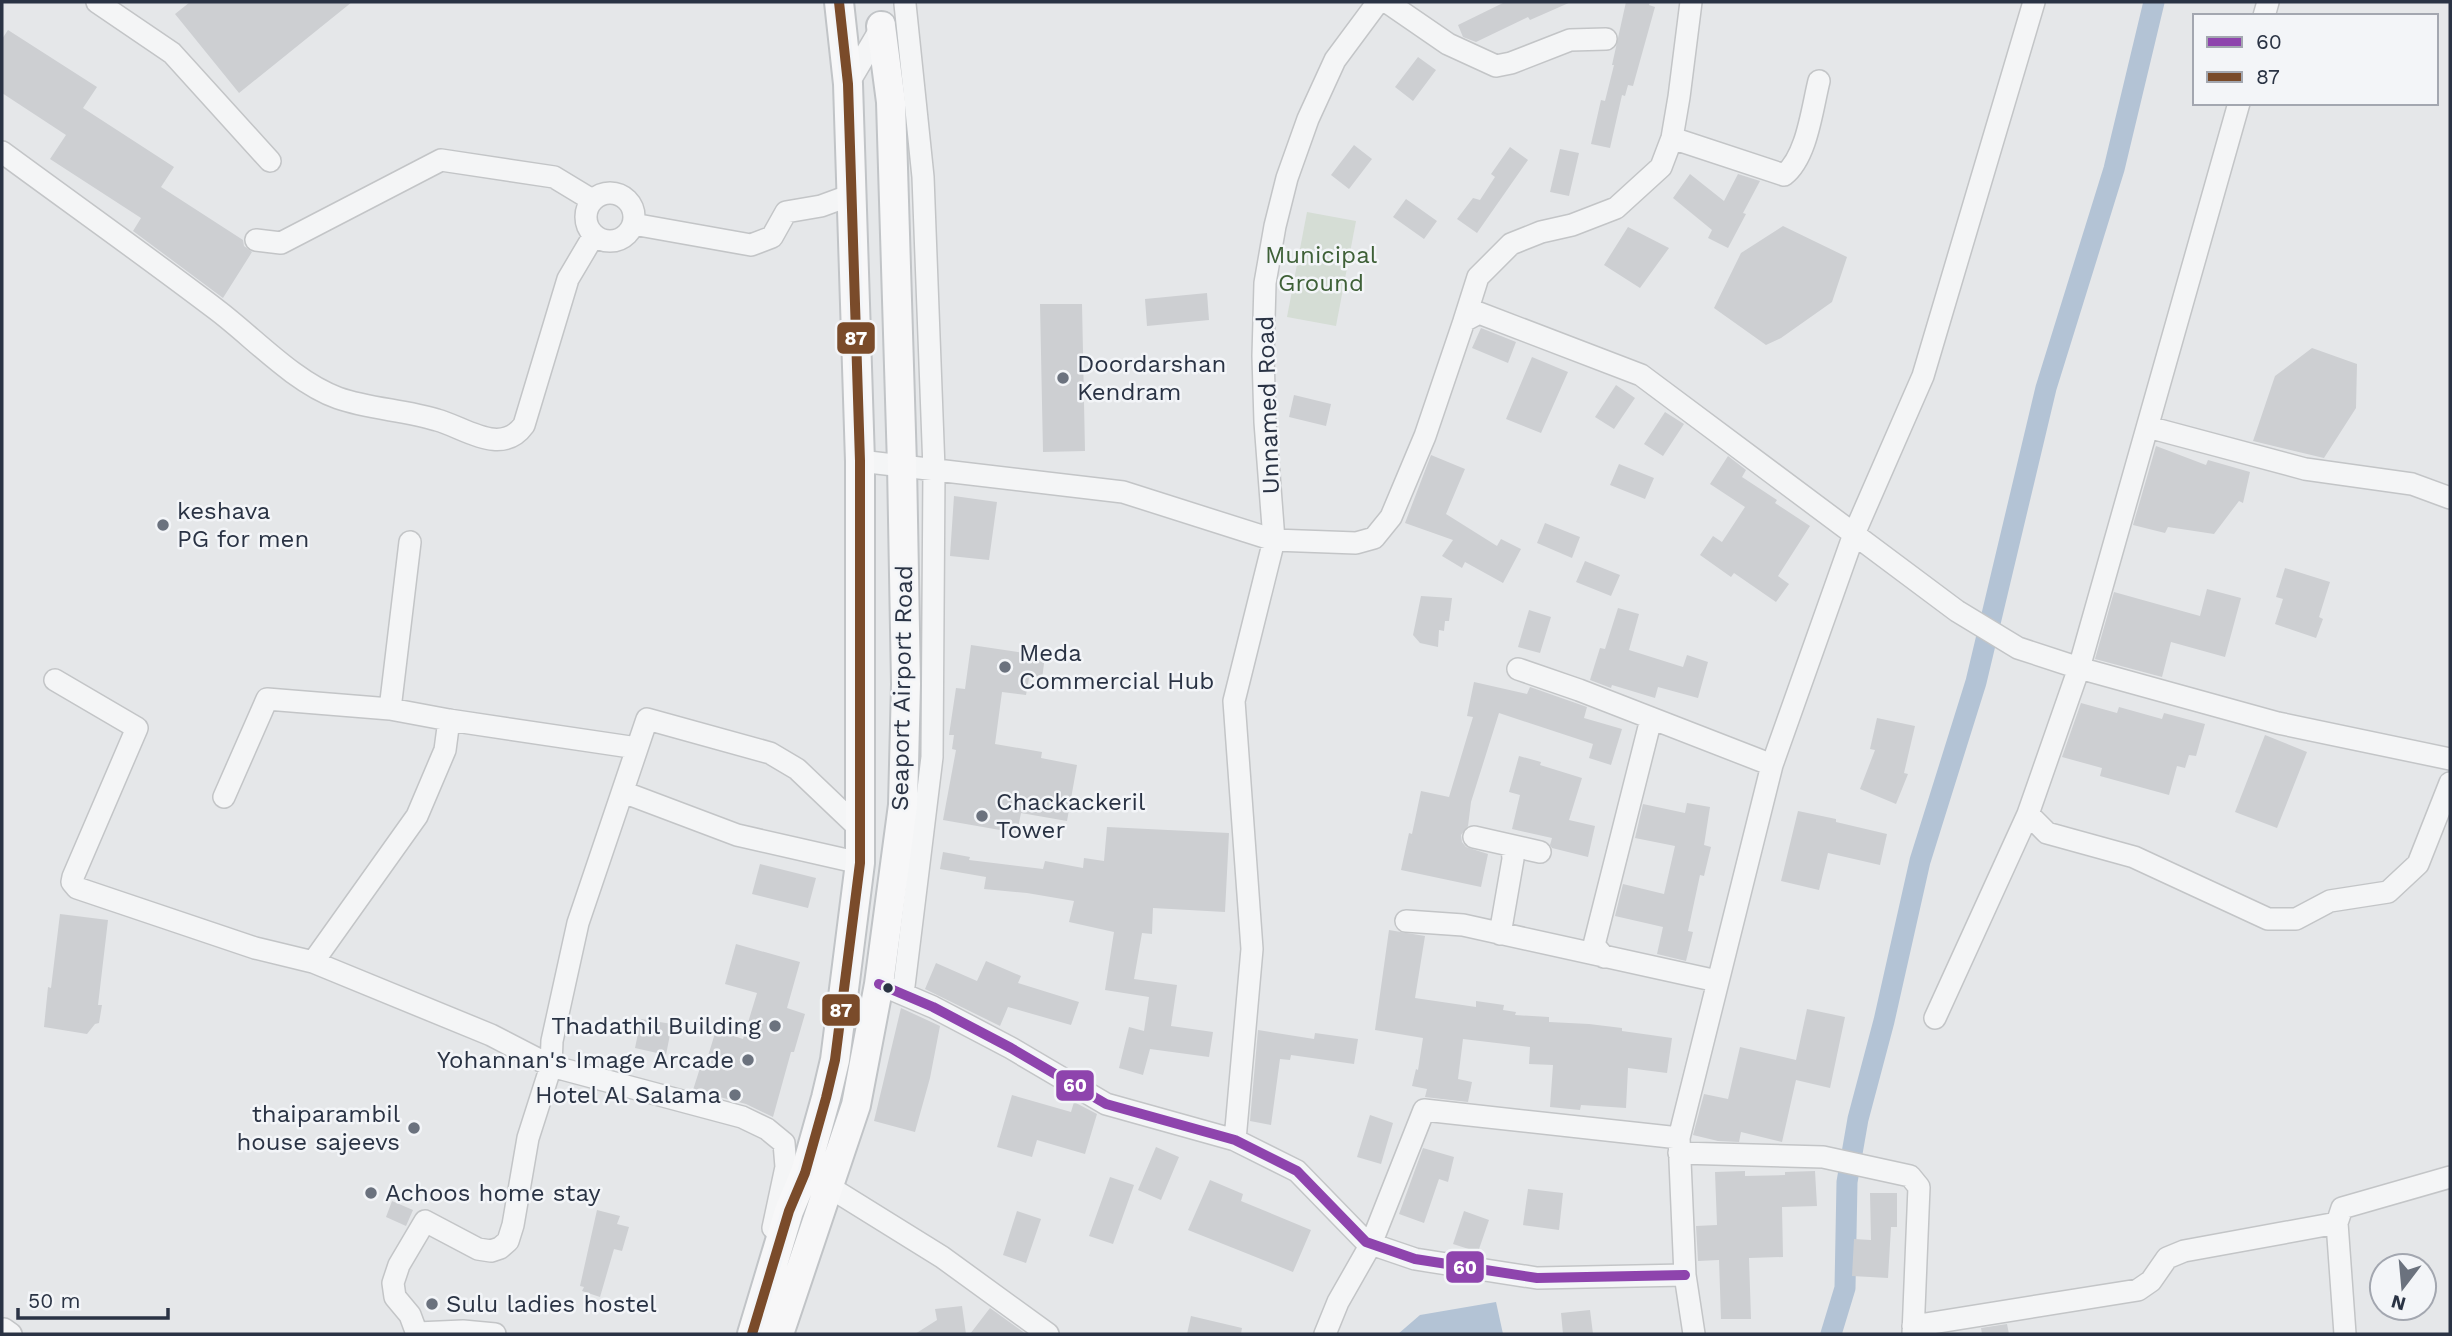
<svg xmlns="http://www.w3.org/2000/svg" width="2452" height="1336" viewBox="0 0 2452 1336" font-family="'Work Sans',sans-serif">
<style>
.green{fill:#d5ddd5}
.water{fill:#b3c3d5}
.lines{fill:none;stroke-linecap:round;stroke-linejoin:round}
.canal{stroke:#b3c3d5;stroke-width:21}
.building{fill:#cdcfd2}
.minor-casing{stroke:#c3c5c7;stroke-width:24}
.major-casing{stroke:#c1c4c7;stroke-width:32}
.minor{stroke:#f4f5f6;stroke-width:21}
.major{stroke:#f7f7f8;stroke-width:28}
.bus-1-casing{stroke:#f3f5f8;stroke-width:16}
.bus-2-casing{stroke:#f3f5f8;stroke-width:16}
.bus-1{stroke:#8e44ad;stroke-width:10}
.bus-2{stroke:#7a4b2a;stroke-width:10}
.poi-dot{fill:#6b727e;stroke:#f3f5f8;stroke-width:2.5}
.bus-dot{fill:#2a3344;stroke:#f3f5f8;stroke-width:2.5}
.labels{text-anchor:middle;stroke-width:5;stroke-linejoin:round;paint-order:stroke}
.park-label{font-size:24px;fill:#3e6037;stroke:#f3f5f8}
.poi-label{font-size:24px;fill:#2a3344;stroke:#f3f5f8;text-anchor:start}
.street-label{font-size:24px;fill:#2a3344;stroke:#f3f5f8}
.line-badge{stroke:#f3f5f8;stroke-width:2.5}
.badge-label{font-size:19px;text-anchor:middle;font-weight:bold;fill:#fff}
</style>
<rect width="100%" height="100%" fill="#e5e7e9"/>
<path class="green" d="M1307 212 1356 221 1336 326 1287 317Z"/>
<path class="water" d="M1496 1302 1503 1334H1398L1420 1315Z"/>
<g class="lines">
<path class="canal" d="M1831 1334 1845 1288 1847 1182 1858 1119 1884 1021 1920 861 1976 682 2046 388 2114 169 2154 2"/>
</g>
<path class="building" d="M190 2H352L239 93 175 14Z
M1505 2H1571L1530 20 1528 17 1476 42 1463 37 1458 25Z
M1626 2H1650L1649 5 1655 7 1633 86 1628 85 1625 96 1622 95 1610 148 1591 144 1601 100 1605 101 1614 65H1612Z
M8 30 97 87 83 108 174 167 161 187 243 240 244 246 252 252 223 298 133 231 141 218 50 159 66 135 2 93V39Z
M1418 57 1436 70 1413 101 1395 87Z
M1354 145 1372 159 1349 189 1331 175Z
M1510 147 1528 160 1477 233 1457 219 1473 198 1480 200 1495 177 1491 174Z
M1560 149 1579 153 1569 196 1550 192Z
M1690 174 1724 201 1738 174 1760 181 1743 213 1746 214 1728 248 1708 238 1712 230 1673 198Z
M1406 199 1437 221 1424 239 1393 217Z
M1783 226 1847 257 1832 302 1781 338 1766 345 1714 308 1741 253Z
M1628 227 1669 248 1640 288 1604 265Z
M1207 293 1209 320 1147 326 1145 299Z
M1040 304H1082L1085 451 1043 452Z
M1481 328 1516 342 1508 363 1472 348Z
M2312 348 2357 364 2356 408 2324 458 2253 441 2275 376Z
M1532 357 1568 372 1541 433 1506 419Z
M1616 385 1635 398 1614 429 1595 417Z
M1294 395 1331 404 1326 426 1289 417Z
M1665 412 1684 424 1663 456 1644 444Z
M2156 446 2206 465 2208 460 2250 472 2243 503 2239 501 2214 534 2168 527 2165 533 2133 525Z
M1431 455 1465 469 1446 514 1497 546 1501 539 1521 549 1503 583 1465 562 1462 568 1442 556 1453 540 1405 523Z
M1728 456 1746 470 1742 477 1777 500 1775 503 1810 526 1778 576 1789 584 1776 602 1734 573 1731 577 1700 555 1713 536 1722 542 1745 507 1710 484Z
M1619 464 1654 478 1645 499 1610 485Z
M954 496 997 502 989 560 950 556Z
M1545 523 1580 537 1572 558 1537 543Z
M1585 561 1620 575 1611 596 1576 582Z
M2285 568 2330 582 2319 617 2323 619 2316 638 2275 624 2283 599 2276 597Z
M2207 589 2241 598 2225 657 2171 642 2162 677 2095 659 2114 592 2200 616Z
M1421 596 1452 598 1449 621H1445L1444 631 1439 630 1438 647 1420 643 1413 635Z
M1618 608 1639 614 1629 650 1683 667 1687 655 1708 662 1698 698 1658 687 1655 698 1612 685 1611 688 1590 680 1600 648 1605 649Z
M1529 610 1551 617 1540 653 1518 647Z
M971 645 1045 656 1042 679 1029 678 1026 695 1002 692 995 744 1042 752 1041 758 1077 765 1067 821 1021 813 1017 833 943 820 956 750 952 749 954 735H949L956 688 965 689Z
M1474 682 1527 694 1530 687 1587 707 1584 718 1622 729 1611 765 1589 758 1593 744 1499 713 1471 802 1468 826 1461 835 1462 842 1466 847 1488 854 1481 887 1401 870 1409 833 1412 834 1421 791 1449 797 1473 717 1467 716Z
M2081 703 2117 713 2119 707 2162 719 2164 713 2205 724 2196 756 2189 755 2185 768 2177 766 2169 795 2100 776 2102 768 2062 757Z
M1877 718 1915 726 1904 773 1908 774 1896 804 1860 789 1875 750 1870 749Z
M2265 735 2307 752 2277 828 2235 812Z
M1519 756 1541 762 1540 765 1582 778 1569 820 1595 826 1588 857 1552 848 1550 845 1552 838 1512 829 1520 795 1509 792Z
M1687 803 1710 807 1704 845 1711 847 1704 876 1700 875 1688 931 1693 932 1686 961 1657 954 1663 927 1615 916 1623 884 1664 894 1675 846 1635 838 1643 804 1685 813Z
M1798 811 1836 819V822L1887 834 1880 865 1828 853 1819 890 1781 881Z
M1107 827 1229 833 1225 912 1153 908 1152 934 1142 933 1134 979 1177 985 1171 1026 1213 1032 1209 1057 1150 1049 1143 1075 1119 1068 1129 1027 1144 1031 1149 997 1105 990 1114 932 1069 922 1074 901 1027 893 984 889 986 877 940 869 943 852 970 857 969 860 1043 869 1045 861 1083 868 1084 858 1104 861Z
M760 864 816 878 808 908 752 894Z
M60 914 108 920 98 1005H102L99 1023 95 1024 87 1034 44 1027 48 987 51 988Z
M1389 930 1425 936 1415 998 1476 1007V1001L1504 1005 1503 1010 1516 1012 1515 1015 1549 1017V1022L1589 1024 1622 1028V1031L1672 1038 1667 1073 1628 1068 1626 1108 1581 1105 1580 1110 1550 1107 1553 1065 1529 1064 1530 1047 1463 1039 1458 1079 1472 1082 1468 1102 1425 1097 1427 1089 1412 1086 1416 1069 1418 1070 1423 1038 1375 1030Z
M736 944 800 962 787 1008 805 1014 794 1052H791L773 1117 746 1104 693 1090 700 1068 704 1069 716 1030 743 1039 757 993 725 984Z
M986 961 1021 976 1018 983 1079 1002 1071 1025 1008 1007 1000 1026 925 989 936 963 977 981Z
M901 1008 940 1026 930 1078 915 1132 874 1121Z
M1807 1009 1845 1017 1830 1088 1796 1080 1782 1142 1741 1132 1739 1142 1718 1141 1693 1135 1704 1094 1728 1099 1740 1047 1796 1060Z
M641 1019 672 1024 666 1055 635 1048Z
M1258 1030 1314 1039 1315 1033 1358 1039 1354 1064 1291 1055 1290 1060 1280 1059 1271 1125 1250 1121Z
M1012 1095 1071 1112 1074 1102 1097 1114 1085 1154 1037 1140 1032 1157 997 1147Z
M1370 1115 1393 1123 1381 1164 1357 1157Z
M1156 1147 1179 1157 1161 1200 1138 1190Z
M1423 1148 1454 1157 1448 1182 1439 1179 1424 1223 1399 1214Z
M1745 1171V1176L1785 1175V1172L1815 1171 1817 1206 1782 1207 1783 1257 1749 1258 1751 1319H1721L1719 1260 1698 1261 1696 1226 1717 1225 1715 1172Z
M1110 1177 1134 1185 1113 1244 1089 1236Z
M1210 1180 1243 1194 1241 1201 1311 1230 1293 1272 1188 1230Z
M1528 1189 1563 1193 1559 1230 1523 1225Z
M1870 1193H1897V1227H1891L1888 1278 1852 1276 1854 1239 1871 1240Z
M392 1201 413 1210 406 1226 386 1217Z
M597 1210 620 1216 617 1224 629 1227 622 1251 614 1249 600 1297 582 1291 584 1287 580 1286Z
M1017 1211 1041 1219 1026 1263 1003 1255Z
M1464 1211 1489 1220 1478 1252 1453 1244Z
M962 1306 966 1334H915L937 1320 935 1309Z
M990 1308 1026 1334H970Z
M1590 1310 1593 1334H1563L1561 1313Z
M1191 1316 1242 1328 1241 1334H1187Z
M2007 1324 2009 1334H1982L1981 1328Z"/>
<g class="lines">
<defs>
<path id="minor" d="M97 2 172 53 270 161
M1387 2 1448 44 1496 66 1511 63 1570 40 1606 39
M2264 16 2268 2
M848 84 884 23
M2239 103 2079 668 2028 814 2047 833 2134 857 2268 919H2296L2330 901 2388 892 2418 864 2450 783
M1672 138 1784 175C1807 157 1812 109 1819 81
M2 152C74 205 146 256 217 310 254 338 294 382 338 398 369 409 405 410 437 420 464 427 501 457 524 425L568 279 594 235
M586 217a24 24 0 1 1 48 0a24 24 0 1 1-48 0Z
M633 224 751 245 772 237 786 212 821 206 851 195
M256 240 281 243 441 160 554 177 592 200
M1464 321 1478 277 1511 244 1541 232 1572 225 1616 208 1661 167 1672 138 1679 97 1691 2
M2148 427 2305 469 2412 484 2450 498
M860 461 1123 492 1274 540 1356 543 1374 538 1391 517 1425 436 1464 321 1479 313 1641 375 1957 611 2018 648 2079 668 2278 723 2450 759
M1518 669 1579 690 1772 765
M55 680 137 728 73 877 72 882 77 888 255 948 313 962 491 1035 551 1066 528 1138 513 1225 508 1241 500 1248 491 1251 478 1249 425 1221 399 1265 393 1283 395 1297 410 1315 417 1334
M390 709 410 542
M623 792 737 835 860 863
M224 797 267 699 390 709 449 720 637 748
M1474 837 1540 852
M1406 921 1463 925 1717 981
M1500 934 1513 859 1512 846
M1604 957 1594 945 1651 719
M313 962 417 816 445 750 449 720
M891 989 933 1007 1011 1048 1106 1104 1235 1140 1297 1171 1366 1242 1371 1244 1415 1259 1537 1278 1685 1275
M903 994 932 757 934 469 923 177 905 4
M1935 1018 2028 814
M1235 1140 1252 949 1234 701 1274 540 1265 422 1263 356 1265 283 1275 226 1287 178 1308 119 1335 60 1378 2
M1679 1153 1823 1157 1910 1176 1919 1187 1913 1334
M818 1180 942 1257 1048 1334
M773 1228 786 1167 784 1143 767 1129 742 1117 551 1066 552 1041 578 923 647 719 770 753 797 769 860 829
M1913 1326 2138 1290 2151 1281 2167 1258 2184 1251 2337 1223
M4 1329 11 1334
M417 1333 463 1331 495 1334
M1325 1334 1338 1302 1371 1244 1424 1110 1679 1138
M1694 1334 1685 1275 1679 1138 1772 765 1854 534 1923 376 2034 2
M2345 1334 2337 1223 2342 1208 2450 1177"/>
<path id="major" d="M752 1334 789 1211 805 1173 826 1098 835 1060 860 863V461L848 84 839 2
M779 1334 856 1105 879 984 903 805 906 684 902 465 891 102 881 26"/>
</defs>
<use href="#minor" class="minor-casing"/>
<use href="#major" class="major-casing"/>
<use href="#minor" class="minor"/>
<use href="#major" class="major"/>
<defs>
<path id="bus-1" d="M879 984 933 1007 1011 1048 1106 1104 1235 1140 1297 1171 1366 1242 1415 1259 1537 1278 1685 1275"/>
<path id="bus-2" d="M752 1334 789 1211 805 1173 826 1098 835 1060 860 863V461L848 84 839 2"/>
</defs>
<use href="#bus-1" class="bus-1-casing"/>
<use href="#bus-2" class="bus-2-casing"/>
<use href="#bus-1" class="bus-1"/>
<use href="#bus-2" class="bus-2"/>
</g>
<g class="poi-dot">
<circle cx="1063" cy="378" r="7"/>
<circle cx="163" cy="525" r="7"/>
<circle cx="1005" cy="667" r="7"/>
<circle cx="982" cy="816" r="7"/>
<circle cx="775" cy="1026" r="7"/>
<circle cx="748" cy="1060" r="7"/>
<circle cx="735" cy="1095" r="7"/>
<circle cx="414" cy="1128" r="7"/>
<circle cx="371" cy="1193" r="7"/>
<circle cx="432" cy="1304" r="7"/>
</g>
<circle class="bus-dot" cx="888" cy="988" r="6"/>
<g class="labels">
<g class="park-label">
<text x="1321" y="263">Municipal<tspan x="1321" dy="28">Ground</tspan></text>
</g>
<g class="poi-label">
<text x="1077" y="372">Doordarshan<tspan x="1077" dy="28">Kendram</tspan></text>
<text x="177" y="519">keshava<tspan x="177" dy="28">PG for men</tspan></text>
<text x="1019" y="661">Meda<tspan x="1019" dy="28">Commercial Hub</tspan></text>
<text x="996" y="810">Chackackeril<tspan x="996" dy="28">Tower</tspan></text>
<text x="761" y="1034" text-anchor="end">Thadathil Building</text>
<text x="734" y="1068" text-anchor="end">Yohannan's Image Arcade</text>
<text x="721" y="1103" text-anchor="end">Hotel Al Salama</text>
<text x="400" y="1122" text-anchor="end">thaiparambil<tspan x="400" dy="28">house sajeevs</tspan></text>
<text x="385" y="1201">Achoos home stay</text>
<text x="446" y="1312">Sulu ladies hostel</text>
</g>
<g class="street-label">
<text transform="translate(1268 405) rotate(-92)" y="8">Unnamed Road</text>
<text transform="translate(902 688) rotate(-89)" y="8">Seaport Airport Road</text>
</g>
</g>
<g class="line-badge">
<rect x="836" y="321" width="40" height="34" rx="7" fill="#7a4b2a"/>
<rect x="821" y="993" width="40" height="34" rx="7" fill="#7a4b2a"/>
<rect x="1055" y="1069" width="40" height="33" rx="7" fill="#8e44ad"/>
<rect x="1445" y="1250" width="40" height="34" rx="7" fill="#8e44ad"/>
</g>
<g class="badge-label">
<text x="856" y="345">87</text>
<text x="841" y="1017">87</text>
<text x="1075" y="1092">60</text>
<text x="1465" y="1274">60</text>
</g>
<rect width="2452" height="1336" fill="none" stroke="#2a3344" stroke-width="7"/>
<rect x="2193" y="14" width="245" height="91" fill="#f3f5f8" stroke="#a3a7b0" stroke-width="2"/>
<rect x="2207" y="37" width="35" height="10" fill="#8e44ad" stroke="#a3a7b0" stroke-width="2"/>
<text x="2256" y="49" font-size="21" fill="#2a3344">60</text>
<rect x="2207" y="72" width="35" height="10" fill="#7a4b2a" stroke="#a3a7b0" stroke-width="2"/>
<text x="2256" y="84" font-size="21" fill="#2a3344">87</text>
<g transform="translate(2403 1287) rotate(196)"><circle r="33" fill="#f3f5f8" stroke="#a3a7b0" stroke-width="2"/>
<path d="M0-5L12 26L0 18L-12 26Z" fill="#6b727e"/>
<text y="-10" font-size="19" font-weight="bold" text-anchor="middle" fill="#2a3344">N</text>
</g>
<path d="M18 1308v10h150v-10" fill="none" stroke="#2a3344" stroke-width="3.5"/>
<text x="28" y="1308" font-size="21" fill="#2a3344" stroke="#f3f5f8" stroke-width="5" paint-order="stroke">50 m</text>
</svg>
